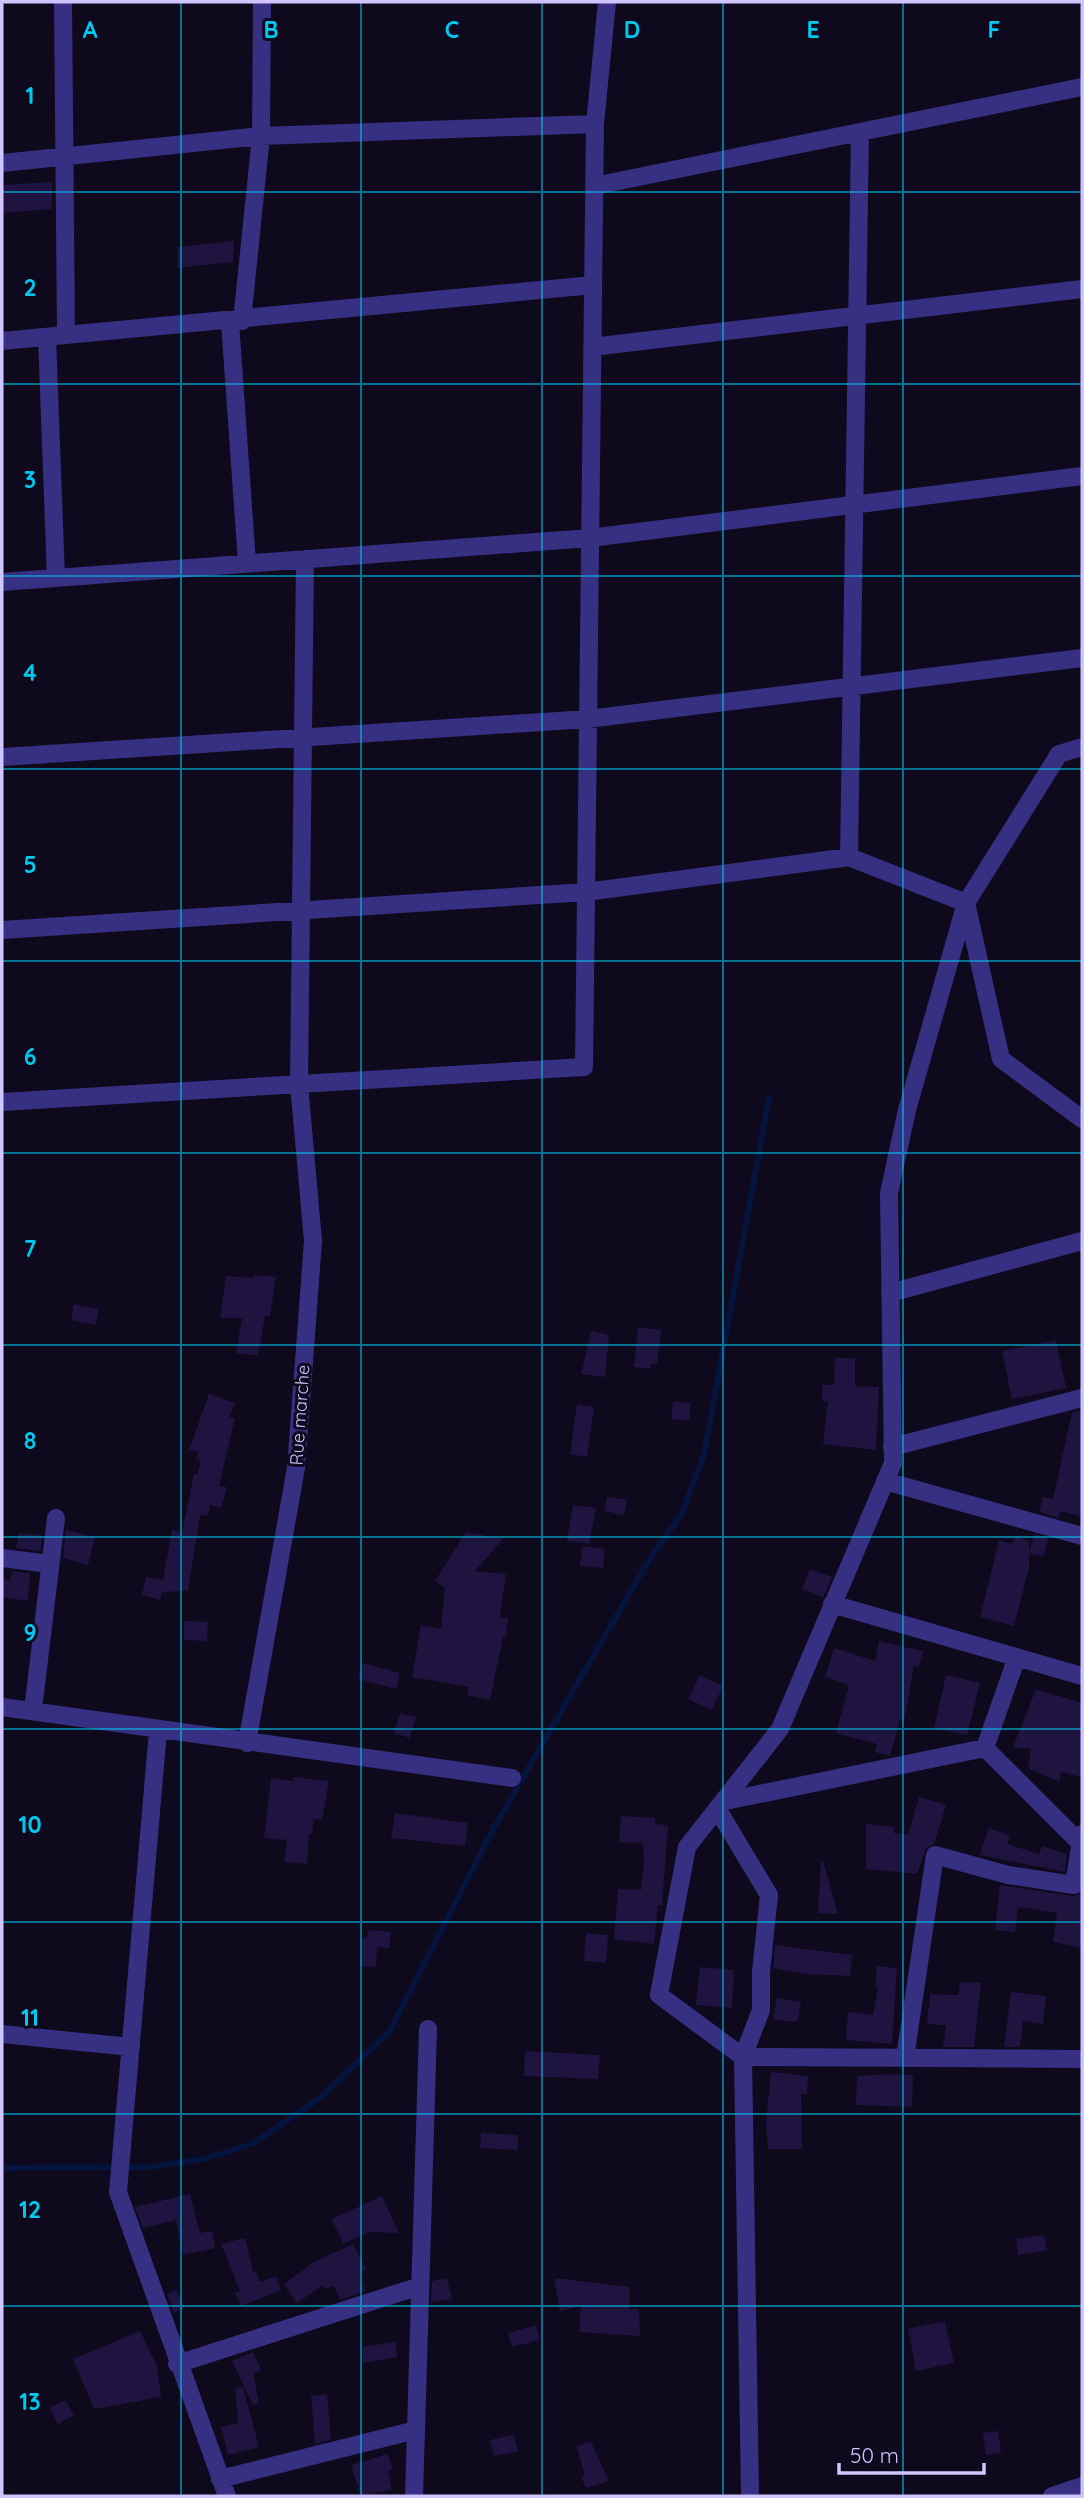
<svg xmlns="http://www.w3.org/2000/svg" width="1084" height="2498" viewBox="0 0 1084 2498" font-family="Quicksand,sans-serif">
<style>
.lines{fill:none;stroke-linecap:round;stroke-linejoin:round}
.stream{stroke:#04143c;stroke-width:6}
.building{fill:#1f1340}
.minor{stroke:#372f81;stroke-width:18}
.grid{fill:none;stroke:#00c9f0;stroke-width:2;stroke-opacity:0.55}
.labels{text-anchor:middle;stroke-width:6;stroke-linejoin:round;paint-order:stroke}
.street-label{font-size:18px;fill:#d0c5ff;stroke:#0e091d}
.grid-label{font-size:23px;text-anchor:middle;font-weight:bold;fill:#00c9f0;stroke:#0e091d;stroke-width:6;stroke-linejoin:round;paint-order:stroke}
</style>
<rect width="100%" height="100%" fill="#0e091d"/>
<g class="lines">
<path class="stream" d="M2 2168 149 2167 204 2159 254 2143 320 2098 389 2032 495 1826 650 1558 681 1515 704 1455 769 1098"/>
</g>
<path class="building" d="M52 182V209L2 213V185Z
M234 241 233 262 177 268 178 247Z
M253 1275 276 1277 270 1316H265L258 1356 236 1353 242 1318H220L226 1276 253 1278Z
M74 1304 99 1309 96 1325 71 1320Z
M638 1327 661 1330 657 1365 651 1364V1369L634 1367Z
M591 1331 609 1335 605 1377 581 1374Z
M1056 1340 1066 1388 1012 1399 1002 1351Z
M835 1358H855V1386L879 1387 876 1450 823 1444 828 1401H822V1385H834Z
M209 1394 235 1403 229 1417 235 1418 219 1486 227 1487 221 1508 210 1505 208 1516 200 1515 188 1591 162 1592 160 1600 142 1595 146 1577 163 1580 172 1530 182 1532 194 1474H197L201 1461 196 1460 198 1451 189 1450Z
M673 1401 691 1403 689 1421 671 1419Z
M577 1404 594 1407 587 1457 570 1454Z
M1082 1410V1517L1060 1511 1059 1518 1039 1512 1043 1497 1053 1499 1072 1412Z
M607 1497 627 1500 624 1515 604 1511Z
M573 1505 596 1508 589 1544 567 1541Z
M66 1530 95 1537 88 1565 63 1558Z
M466 1532 503 1539 475 1571 506 1574 500 1617 508 1618 506 1638 503 1637 490 1700 467 1695 469 1687 412 1677 421 1625 441 1629 445 1588 435 1581Z
M19 1533 42 1535 41 1551 16 1548Z
M1034 1534 1048 1538 1044 1556 1029 1553V1568L1014 1626 980 1617 999 1540 1012 1544 1015 1536 1029 1541V1553Z
M582 1546 605 1549 603 1568 580 1566Z
M810 1569 832 1577 823 1597 802 1589Z
M12 1571 30 1573 28 1601 2 1597V1579L10 1580Z
M184 1621 208 1622 207 1641 184 1640Z
M879 1641 923 1651 919 1667 914 1666 904 1721 900 1720 890 1756 875 1752 877 1744 836 1733 849 1685 825 1677 834 1648 875 1661Z
M362 1663 400 1673 396 1689 358 1679Z
M700 1675 723 1686 712 1710 688 1699Z
M946 1675 980 1683 967 1735 934 1728Z
M1036 1689 1082 1703V1777L1060 1772V1782L1028 1768 1031 1749 1013 1747Z
M400 1713 416 1717 410 1738 394 1733Z
M293 1777 329 1781 322 1820 314 1819 312 1834H309L307 1864 284 1862 287 1840 264 1838 271 1778 293 1781Z
M919 1797 946 1805 934 1844 926 1848 917 1874 866 1869V1824L895 1827 894 1833 908 1835Z
M395 1813 468 1823 465 1846 391 1838Z
M621 1816 655 1818V1824L668 1825 662 1905H658L654 1944 614 1939 618 1889 641 1890 644 1860 643 1843 619 1842Z
M989 1828 1010 1836 1007 1844 1039 1854 1042 1846 1067 1854 1065 1872 979 1855Z
M821 1861H823L838 1914 818 1913Z
M1000 1885 1072 1896 1082 1893V1948L1053 1942 1057 1913 1018 1907 1015 1932 995 1930Z
M368 1930 391 1932 389 1948 377 1947 376 1967 360 1966 362 1938H367Z
M586 1933 608 1935 606 1963 584 1961Z
M775 1945 852 1955 850 1976 806 1974 773 1968Z
M877 1966 897 1968 892 2044 846 2040 848 2012 873 2015 878 1988 875 1987Z
M700 1967 734 1970 732 2008 696 2005Z
M960 1982 981 1983 974 2047H943L946 2026 927 2023 930 1994 958 1995Z
M1011 1992 1046 1996 1043 2024 1023 2021 1020 2047H1004Z
M777 1998 801 2002 798 2020 794 2022 773 2019Z
M525 2051 600 2055 598 2079 524 2076Z
M771 2072 808 2076 807 2094H801L802 2149H768L766 2123Z
M888 2074 913 2075 912 2107 856 2105 857 2076Z
M481 2133 518 2135V2150L480 2148Z
M190 2194 200 2233 212 2231 215 2248 183 2255 176 2220 143 2228 135 2207Z
M382 2196 399 2233 369 2232 343 2244 332 2219Z
M1044 2235 1047 2250 1018 2255 1016 2239Z
M245 2238 253 2272 256 2271 260 2282 276 2276 281 2290 241 2306 235 2293 240 2291 221 2244Z
M353 2244 366 2270 360 2273 365 2291 340 2300 334 2286 325 2289 323 2285 297 2303 284 2284 314 2262Z
M447 2278 452 2299 431 2302 432 2281Z
M554 2278 630 2287 629 2309H639L640 2336 579 2332 581 2306 560 2311Z
M176 2289 185 2308 174 2313 167 2294Z
M945 2321 954 2363 916 2371 908 2329Z
M536 2325 540 2340 512 2347 508 2333Z
M140 2331 157 2366 161 2397 94 2409 73 2359Z
M395 2342 397 2357 363 2363 362 2347Z
M253 2352 261 2370 253 2374 259 2403 253 2405 232 2361Z
M243 2387 259 2447 228 2455 221 2427 238 2423 235 2389Z
M327 2394 331 2440 315 2444 311 2396Z
M65 2400 74 2415 58 2424 49 2408Z
M998 2431 1001 2453 986 2455 983 2433Z
M514 2435 518 2451 494 2456 490 2440Z
M591 2442 609 2481 586 2488 581 2477 585 2475 576 2446Z
M388 2454 393 2470 388 2471 392 2490 361 2496 351 2465Z"/>
<g class="lines">
<path class="minor" d="M63 2 66 335
M2 163 261 136 595 124
M594 186 1082 87
M242 321 261 136 262 2
M230 322 247 563
M47 337 56 578
M2 341 593 285
M592 347 1082 289
M2 582 590 538 1082 476
M2 757 588 719 1082 658
M849 857 860 132
M2 930 586 892 849 857 966 903 1001 1059 1082 1119
M2 1102 584 1067 595 124 607 2
M890 1293 1082 1241
M892 1447 1082 1398
M885 1481 1082 1536
M2 1558 50 1564
M832 1604 1082 1676
M2 1707 512 1778
M33 1710 56 1518
M158 1731 118 2192 227 2496
M247 1743 296 1468 313 1241 299 1084 305 559
M985 1748 1017 1657
M725 1801 985 1748 1082 1845
M718 1810 769 1895 761 1972V2010L743 2057 659 1995 687 1847 780 1729 893 1463 889 1193 907 1110 966 903 1059 754 1082 747
M2 2034 131 2047
M905 2058 935 1855 1008 1875 1074 1885 1082 1834
M177 2364 420 2286
M220 2479 416 2430
M414 2496 428 2029
M750 2496 743 2057 1082 2059
M1052 2496 1082 2486"/>
</g>
<path class="grid" d="M181 2V2496M361 2V2496M542 2V2496M723 2V2496M903 2V2496M2 192H1082M2 384H1082M2 576H1082M2 769H1082M2 961H1082M2 1153H1082M2 1345H1082M2 1537H1082M2 1729H1082M2 1922H1082M2 2114H1082M2 2306H1082"/>
<g class="labels">
<g class="street-label">
<text transform="translate(300 1415) rotate(-86)" y="6">Rue marche</text>
</g>
</g>
<g class="grid-label">
<text x="90" y="38">A</text>
<text x="271" y="38">B</text>
<text x="452" y="38">C</text>
<text x="632" y="38">D</text>
<text x="813" y="38">E</text>
<text x="994" y="38">F</text>
<text x="30" y="104">1</text>
<text x="30" y="296">2</text>
<text x="30" y="488">3</text>
<text x="30" y="681">4</text>
<text x="30" y="873">5</text>
<text x="30" y="1065">6</text>
<text x="30" y="1257">7</text>
<text x="30" y="1449">8</text>
<text x="30" y="1641">9</text>
<text x="30" y="1833">10</text>
<text x="30" y="2026">11</text>
<text x="30" y="2218">12</text>
<text x="30" y="2410">13</text>
</g>
<rect width="1084" height="2498" fill="none" stroke="#d0c5ff" stroke-width="7"/>
<path d="M839 2463v10h145v-10" fill="none" stroke="#d0c5ff" stroke-width="3.5"/>
<text x="850" y="2463" font-size="21" fill="#d0c5ff" stroke="#0e091d" stroke-width="5" paint-order="stroke">50 m</text>
</svg>
